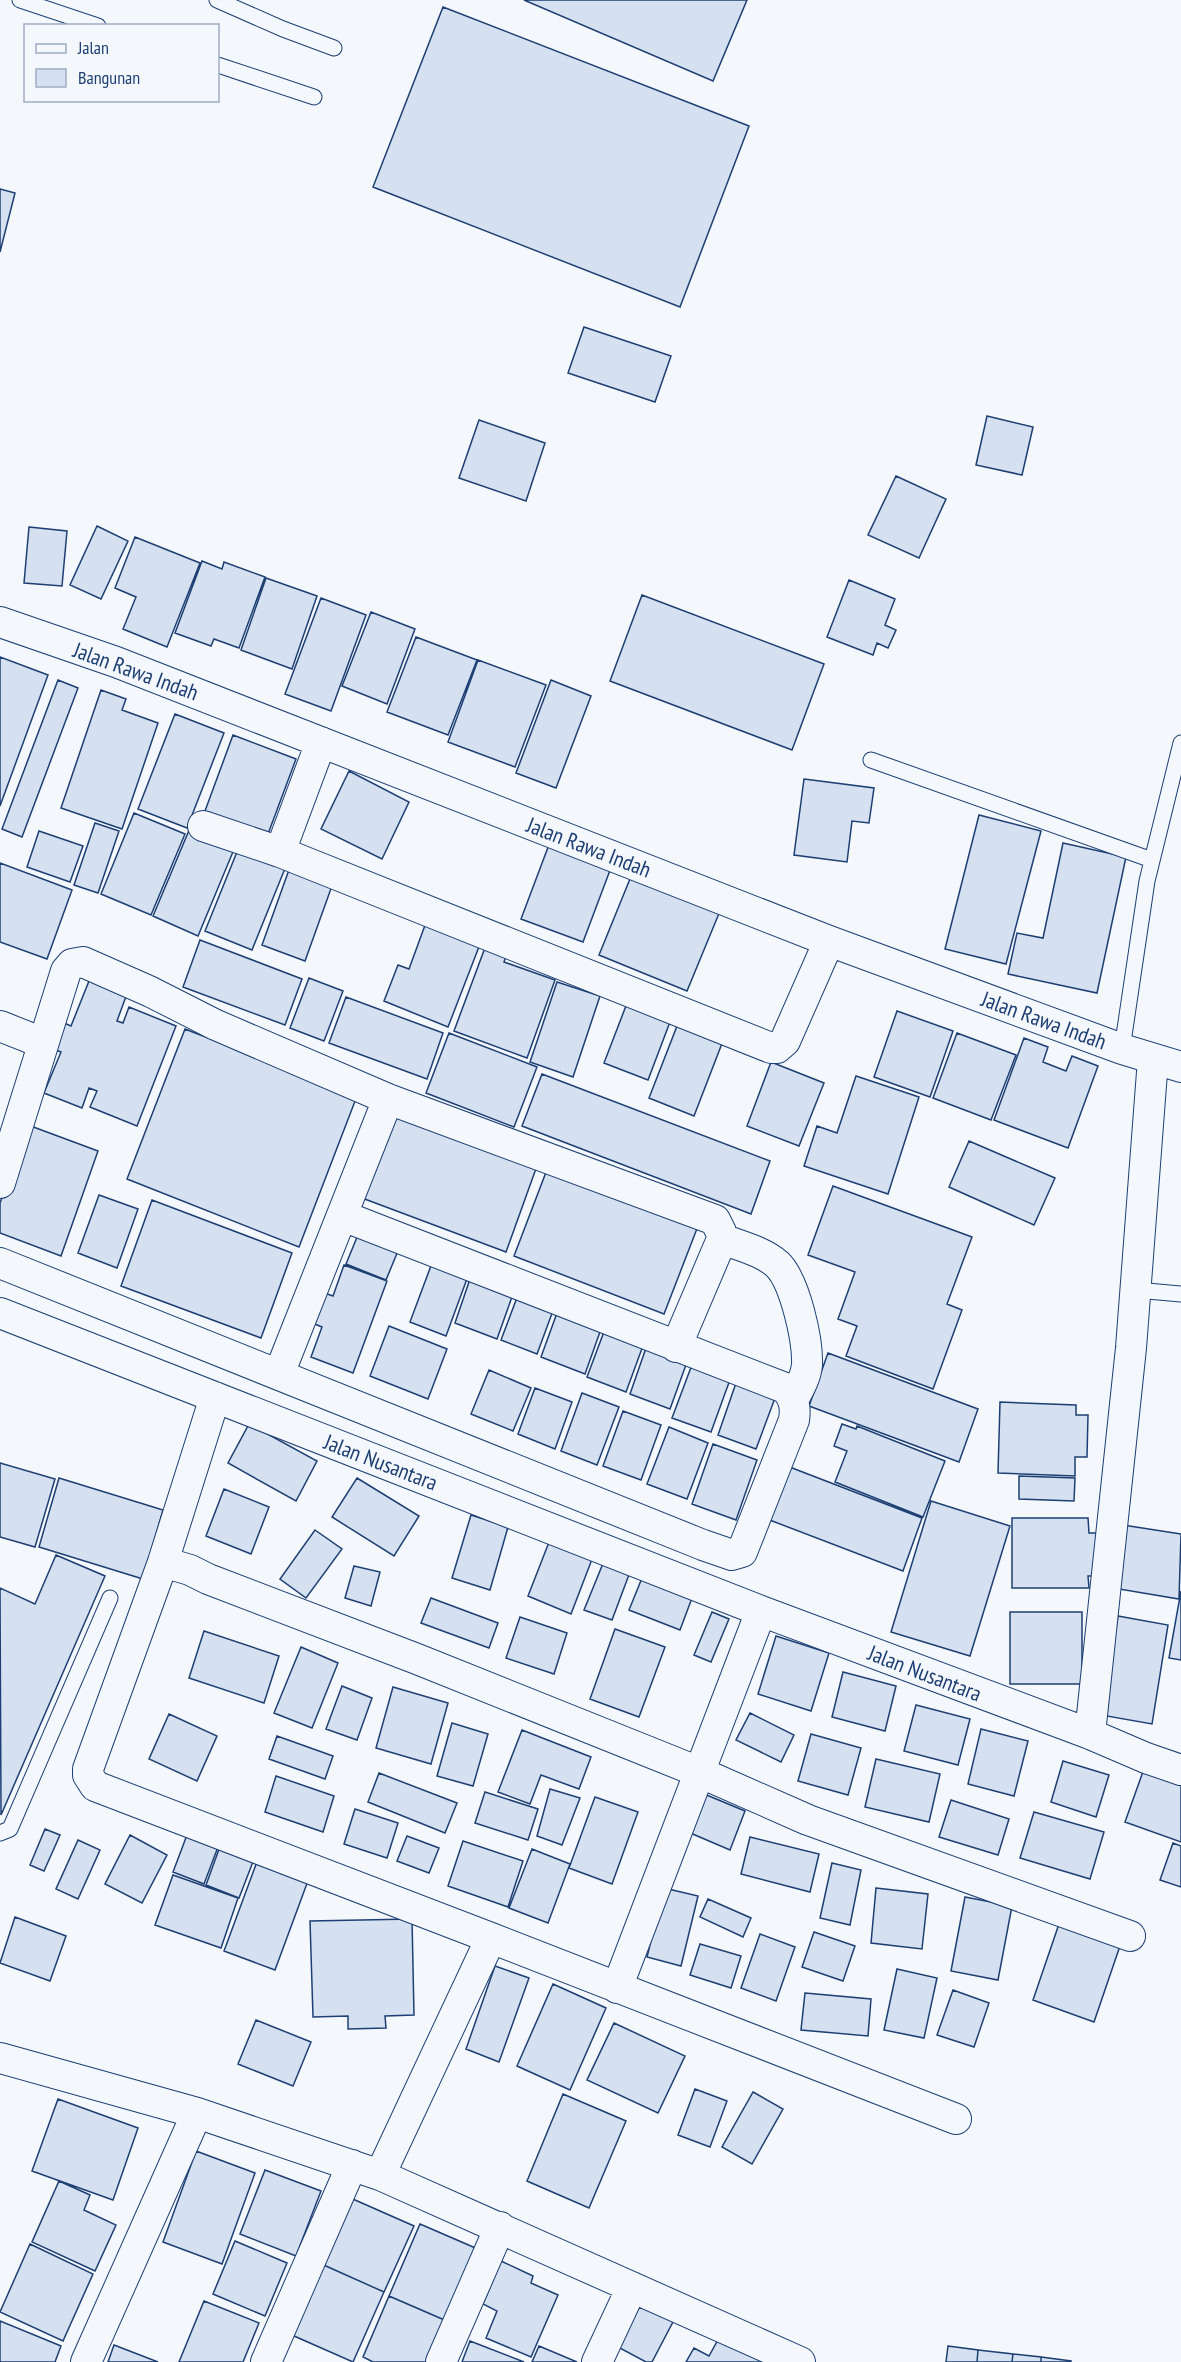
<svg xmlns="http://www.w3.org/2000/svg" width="1181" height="2362" viewBox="0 0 1181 2362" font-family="'PT Sans Narrow',sans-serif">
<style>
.building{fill:#d5e0f0;stroke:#1d3f73;stroke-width:1.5}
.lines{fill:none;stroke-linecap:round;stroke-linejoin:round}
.service-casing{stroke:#1d3f73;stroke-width:17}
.minor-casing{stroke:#1d3f73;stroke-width:32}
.service{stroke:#f4f7fb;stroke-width:15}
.minor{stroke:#f4f7fb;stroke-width:30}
.labels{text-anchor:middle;stroke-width:4.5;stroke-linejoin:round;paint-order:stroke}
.street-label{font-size:22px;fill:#1d3f73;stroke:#f4f7fb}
</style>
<rect width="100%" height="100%" fill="#f4f7fb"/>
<path class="building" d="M524 0H747L713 81Z
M443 7 749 126 680 307 373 187Z
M0 189 15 193 0 252Z
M584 327 671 356 655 402 568 373Z
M987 416 1033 427 1022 475 976 465Z
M479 420 545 443 526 501 459 478Z
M896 476 946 499 919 558 868 535Z
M97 526 128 541 101 599 70 585Z
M29 527 67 531 62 586 24 583Z
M135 537 200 563 167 647 123 629 136 597 115 588Z
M202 561 222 569 224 562 265 577 239 648 214 639 211 646 175 633Z
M266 578 317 596 292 669 241 650Z
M849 580 895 599 885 625 896 630 888 648 877 643 873 655 827 637Z
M642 595 824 664 792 750 610 681Z
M321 598 366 615 331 711 285 694Z
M371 612 415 629 387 704 342 686Z
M416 637 477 660 448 735 387 712Z
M0 657 48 675 0 806Z
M478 660 546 685 515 767 448 742Z
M58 680 78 688 22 837 2 829Z
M551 680 591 696 556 788 516 773Z
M101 690 126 699 122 710 158 723 122 829 61 808Z
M175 714 224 733 187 828 138 809Z
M233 735 296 759 268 834 205 811Z
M349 771 409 802 382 859 321 829Z
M804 779 874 788 869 823 852 821 847 862 794 855Z
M134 813 185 834 151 915 101 894Z
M979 815 1041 831 1006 964 945 949Z
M95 823 119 831 98 893 74 885Z
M190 828 235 847 198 936 153 916Z
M39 831 83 846 70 882 27 867Z
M550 842 612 865 583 942 521 919Z
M1063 843 1126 857 1097 993 1008 974 1017 933 1043 938Z
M239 847 286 866 252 950 205 931Z
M0 863 72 890 47 959 0 942Z
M290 867 333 883 305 961 262 945Z
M632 874 720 911 687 991 599 955Z
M428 917 482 939 448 1027 384 1001 398 965 409 969Z
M200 940 302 979 285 1025 183 987Z
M486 945 507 953 504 962 555 980 527 1058 454 1031Z
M91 976 128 991 117 1021 123 1023 129 1007 176 1026 137 1126 90 1107 97 1091 89 1088 82 1108 44 1093 61 1052 44 1046 55 1019 71 1026Z
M309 978 343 991 324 1041 290 1028Z
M557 982 600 996 573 1077 530 1062Z
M346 997 443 1033 427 1079 329 1043Z
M629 998 673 1014 648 1080 604 1063Z
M897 1011 953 1031 930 1097 874 1077Z
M679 1021 726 1033 694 1116 649 1098Z
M185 1029 357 1096 299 1247 127 1179Z
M449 1033 537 1067 514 1127 426 1093Z
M957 1033 1016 1055 991 1120 933 1098Z
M1024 1038 1048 1047 1043 1062 1066 1071 1072 1056 1098 1066 1068 1148 994 1120Z
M771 1062 824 1083 799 1146 747 1126Z
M542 1074 770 1161 751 1214 522 1126Z
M856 1076 919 1097 888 1194 804 1166 817 1126 837 1133Z
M395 1110 538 1163 506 1252 362 1198Z
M28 1125 98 1151 61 1256 0 1233V1203Z
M969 1141 1055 1178 1034 1225 949 1187Z
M548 1167 698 1226 664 1314 514 1256Z
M833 1186 972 1237 947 1304 962 1310 933 1389 846 1356 857 1326 838 1319 855 1272 808 1255Z
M99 1195 138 1209 117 1268 78 1253Z
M152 1200 292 1253 261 1338 121 1286Z
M360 1230 400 1246 386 1280 346 1264Z
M432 1263 468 1276 446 1336 410 1322Z
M344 1265 387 1281 353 1373 311 1357 322 1327 305 1320 316 1290 333 1296Z
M470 1279 513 1294 497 1339 455 1323Z
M518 1295 554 1308 537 1354 501 1340Z
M557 1313 601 1329 585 1374 541 1357Z
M389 1326 447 1349 428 1399 370 1376Z
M605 1329 644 1343 626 1392 587 1377Z
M646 1348 687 1362 670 1409 630 1394Z
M828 1353 978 1409 959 1462 809 1406Z
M693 1362 731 1377 711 1432 672 1418Z
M489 1370 531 1388 513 1431 471 1414Z
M736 1383 775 1398 756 1449 718 1435Z
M535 1388 572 1402 555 1449 518 1434Z
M582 1393 619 1407 597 1465 561 1451Z
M1000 1402 1076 1405V1415H1088L1087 1457H1075V1476L998 1473Z
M623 1411 661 1425 641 1480 603 1466Z
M249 1424 317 1461 296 1501 228 1463Z
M842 1424 856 1429 857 1426 945 1461 923 1517 835 1482 847 1451 834 1446Z
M669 1427 708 1443 687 1499 647 1484Z
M713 1444 757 1460 736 1520 692 1504Z
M0 1463 55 1479 35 1547 0 1537Z
M787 1466 922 1518 903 1571 767 1519Z
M1019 1476 1075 1478 1074 1501 1019 1499Z
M59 1478 163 1510 143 1579 39 1547Z
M357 1478 419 1516 394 1556 332 1517Z
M224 1489 269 1507 251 1554 206 1536Z
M931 1501 1010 1526 970 1656 891 1632Z
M471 1515 508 1527 490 1590 452 1578Z
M1012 1518H1088L1089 1533H1098V1576H1088L1089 1588H1012Z
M1123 1525 1181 1534 1179 1599 1113 1588Z
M315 1530 342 1549 306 1598 280 1579Z
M551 1537 594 1554 571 1614 528 1596Z
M56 1555 105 1576 1 1815 0 1588 35 1604Z
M604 1561 630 1572 612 1620 584 1610Z
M354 1566 380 1572 371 1606 345 1598Z
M642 1578 692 1598 680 1630 629 1610Z
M1181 1591V1660L1169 1658Z
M431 1598 498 1623 489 1648 421 1623Z
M712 1612 729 1619 711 1662 694 1655Z
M1010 1612H1082V1684H1010Z
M1118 1616 1168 1625 1152 1724 1101 1715Z
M520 1617 567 1633 554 1674 506 1658Z
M615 1629 665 1647 639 1717 590 1699Z
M204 1631 279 1656 264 1703 189 1678Z
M776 1636 829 1653 811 1711 758 1694Z
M301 1647 338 1663 312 1728 274 1713Z
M843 1672 896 1686 885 1731 832 1717Z
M342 1686 372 1698 357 1740 326 1729Z
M393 1687 448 1703 431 1764 376 1748Z
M916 1705 970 1719 958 1765 904 1751Z
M750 1713 794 1735 781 1762 736 1740Z
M169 1714 217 1736 197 1781 149 1759Z
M452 1723 488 1734 473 1786 437 1776Z
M981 1729 1028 1741 1014 1796 968 1784Z
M522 1730 591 1757 579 1789 541 1775 530 1804 498 1792Z
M811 1734 861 1748 848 1795 798 1781Z
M277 1736 333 1756 325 1779 269 1759Z
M876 1759 940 1774 929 1822 865 1807Z
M1063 1761 1109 1775 1096 1817 1051 1802Z
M1145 1766 1181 1779V1842L1125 1822Z
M379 1773 457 1803 445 1833 368 1802Z
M276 1776 334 1796 323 1832 265 1812Z
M550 1789 580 1798 562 1845 537 1836Z
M697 1791 745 1811 730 1850 681 1829Z
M485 1792 538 1809 528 1840 475 1823Z
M595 1797 638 1812 612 1884 569 1868Z
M951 1800 1009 1819 998 1855 939 1837Z
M355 1809 398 1823 387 1858 344 1844Z
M1034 1812 1104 1832 1090 1879 1020 1858Z
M190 1827 221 1839 204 1884 173 1872Z
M45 1829 60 1835 44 1871 30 1865Z
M130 1835 167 1855 142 1903 105 1884Z
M407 1836 439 1848 429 1873 397 1861Z
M750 1837 819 1854 810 1892 741 1874Z
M78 1840 100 1850 78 1899 56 1889Z
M222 1841 256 1854 239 1898 206 1885Z
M463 1841 523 1861 508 1907 448 1886Z
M1173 1843 1181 1846V1887L1160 1880Z
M532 1849 570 1864 548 1923 509 1908Z
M258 1859 309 1878 275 1970 224 1951Z
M832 1863 861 1870 850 1925 820 1918Z
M173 1875 238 1898 221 1948 155 1925Z
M664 1888 698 1896 681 1966 647 1957Z
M876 1888 928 1894 922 1949 871 1943Z
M965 1897 1012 1906 998 1980 951 1971Z
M708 1899 751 1918 743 1937 700 1917Z
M15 1917 66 1936 50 1981 0 1963Z
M412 1919 414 2015 385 2016 386 2028 348 2029V2016L313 2017 310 1921Z
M1060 1921 1121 1943 1094 2022 1033 2000Z
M814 1932 855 1946 843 1981 802 1967Z
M760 1934 795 1947 776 2001 741 1988Z
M700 1944 741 1956 731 1988 690 1975Z
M495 1966 529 1978 499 2062 466 2049Z
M897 1969 937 1978 924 2038 884 2030Z
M553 1984 606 2008 570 2090 517 2066Z
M953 1990 989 2003 974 2047 937 2035Z
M805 1993 871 1999 868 2036 801 2030Z
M256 2020 311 2042 293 2086 238 2064Z
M614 2023 685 2056 658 2113 587 2080Z
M695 2089 727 2101 710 2147 678 2135Z
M753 2092 783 2109 752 2164 722 2147Z
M563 2094 626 2121 589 2208 527 2181Z
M58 2099 138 2128 113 2200 32 2171Z
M196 2151 255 2173 222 2264 163 2242Z
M265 2170 321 2191 296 2256 240 2234Z
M59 2181 90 2195 84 2210 116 2225 95 2271 32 2242Z
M346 2196 414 2226 384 2292 317 2262Z
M420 2224 480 2250 449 2322 389 2296Z
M235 2241 287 2263 265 2316 213 2294Z
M30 2244 93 2274 63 2341 0 2312Z
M501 2261 533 2276 531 2283 558 2295 531 2357 486 2338 497 2311 483 2304Z
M317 2262 384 2292 353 2362 285 2332Z
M389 2296 449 2322 431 2362H373L363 2357Z
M640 2299 675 2318 652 2362H646L616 2346Z
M204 2301 259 2323 243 2362H179Z
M0 2321 61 2346 55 2362H0Z
M719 2338 764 2362H686L694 2348 709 2356Z
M470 2341 524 2362H462Z
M114 2345 158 2362H108Z
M539 2346 577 2362H532Z
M948 2346 978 2350 977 2362H946Z
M978 2350 1013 2354 1012 2362H977Z
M1013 2354 1041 2357V2362H1012Z
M1041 2357 1071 2361V2362H1041Z"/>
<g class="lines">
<defs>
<path id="service" d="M20 0 98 26
M217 0 283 29 334 48
M218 65 314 97
M871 760 1152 860
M1122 1049 1147 881 1181 743
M1136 1290 1181 1294
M0 1833 10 1829 110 1598"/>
<path id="minor" d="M0 622 116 662 829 941 1122 1049 1181 1067
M203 826 280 852 771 1048H777L785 1041 829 941
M280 852 321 742
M0 1026 43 1043
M0 1183 66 971 72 964 83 962 151 992 216 1025 388 1099 715 1220 721 1232 722 1239 676 1347
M722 1239C740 1246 762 1251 777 1264 795 1281 808 1340 807 1365 806 1377 799 1389 793 1400
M0 1263 703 1545 732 1555 742 1552 794 1420C796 1407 794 1397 785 1388L343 1216
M0 1313 761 1611 617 1988
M279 1374 388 1099
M215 1397 163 1562 88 1769V1775L95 1786 491 1938 956 2119
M163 1562 190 1570 208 1579 417 1659 699 1772 808 1820 1130 1936
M761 1611 1090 1734 1146 1758 1181 1770
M1090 1734 1131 1348 1153 1059
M0 2058 197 2113 380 2175 800 2362
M380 2175 491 1938
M86 2362 197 2113
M266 2362 352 2165
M441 2362 500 2227
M597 2362 632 2287"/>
</defs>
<use href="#service" class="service-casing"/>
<use href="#minor" class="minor-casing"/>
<use href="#service" class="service"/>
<use href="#minor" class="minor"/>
</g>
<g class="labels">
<g class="street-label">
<text transform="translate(136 671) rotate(20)" y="8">Jalan Rawa Indah</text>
<text transform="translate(589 847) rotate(21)" y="8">Jalan Rawa Indah</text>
<text transform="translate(1044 1020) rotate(20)" y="8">Jalan Rawa Indah</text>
<text transform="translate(381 1462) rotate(21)" y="8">Jalan Nusantara</text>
<text transform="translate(925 1673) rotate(21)" y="8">Jalan Nusantara</text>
</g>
</g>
<rect x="24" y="24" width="195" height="78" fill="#f4f7fb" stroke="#9eadc5" stroke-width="1.5"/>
<rect x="36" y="44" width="30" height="9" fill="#f4f7fb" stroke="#9eadc5" stroke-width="1.5"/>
<text x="78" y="54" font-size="18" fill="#1d3f73">Jalan</text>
<rect x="36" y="69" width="30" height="18" fill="#d5e0f0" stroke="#9eadc5" stroke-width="1.5"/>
<text x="78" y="84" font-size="18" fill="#1d3f73">Bangunan</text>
</svg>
